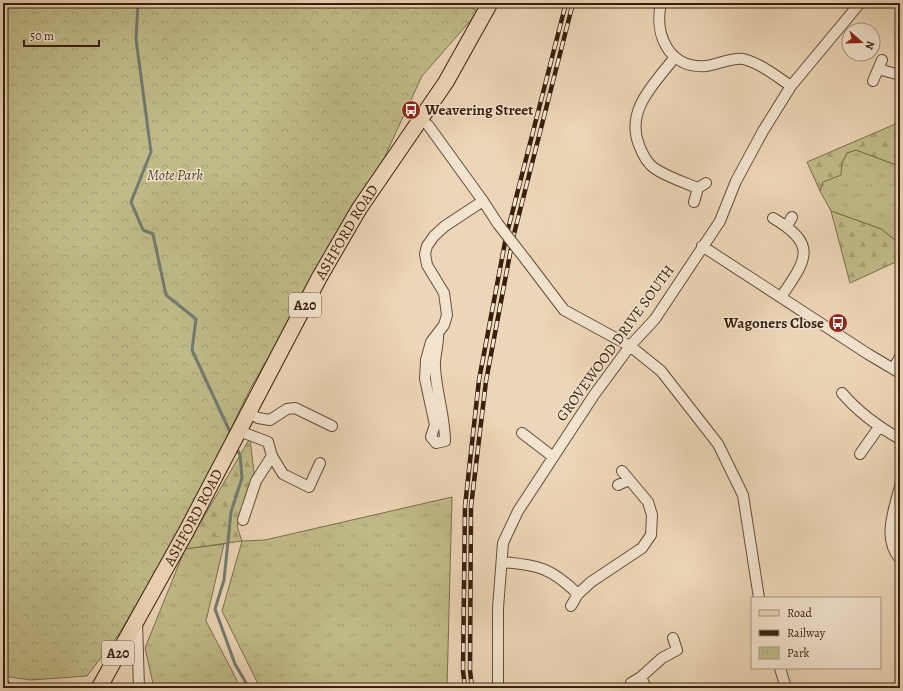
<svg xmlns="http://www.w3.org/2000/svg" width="903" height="691" viewBox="0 0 903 691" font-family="Alegreya,serif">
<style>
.grass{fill:url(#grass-tufts);stroke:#7c6e4c}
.forest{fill:url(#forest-firs);stroke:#7c6e4c}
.park{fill:url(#park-crowns);stroke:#7c6e4c}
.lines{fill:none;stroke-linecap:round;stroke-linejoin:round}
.stream{stroke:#727b71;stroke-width:3}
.street-casing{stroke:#644d38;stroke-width:12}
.secondary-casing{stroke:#371f0e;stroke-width:16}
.primary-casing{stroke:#371f0e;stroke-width:17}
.street{stroke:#f3e4d0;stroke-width:10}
.secondary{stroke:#f3e4d0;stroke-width:14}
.primary{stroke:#edd6b7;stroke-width:15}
.rail-casing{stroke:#371f0e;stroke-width:4.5}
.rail{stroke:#f3e4d0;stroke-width:3;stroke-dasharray:9;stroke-linecap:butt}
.street-bridge-casing{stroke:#644d38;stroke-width:12;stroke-linecap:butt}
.street-bridge{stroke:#f3e4d0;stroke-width:10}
.labels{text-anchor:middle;stroke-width:3;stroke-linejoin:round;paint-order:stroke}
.shield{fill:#f3e4d0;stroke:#6f5a48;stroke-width:1}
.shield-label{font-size:14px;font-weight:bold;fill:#371f0e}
.poi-label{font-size:15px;font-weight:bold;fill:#371f0e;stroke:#f3e4d0;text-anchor:start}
.park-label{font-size:15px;font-style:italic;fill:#59462d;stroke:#f3e4d0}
.street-label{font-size:15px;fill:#371f0e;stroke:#f3e4d0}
</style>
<defs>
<pattern id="grass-tufts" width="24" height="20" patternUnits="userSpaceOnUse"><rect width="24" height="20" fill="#c0bc89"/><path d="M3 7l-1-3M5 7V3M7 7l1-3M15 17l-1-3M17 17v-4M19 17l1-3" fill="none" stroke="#a6a175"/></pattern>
<pattern id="forest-firs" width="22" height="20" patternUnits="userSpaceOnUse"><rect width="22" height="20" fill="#c0bc89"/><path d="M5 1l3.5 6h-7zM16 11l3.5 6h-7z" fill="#a6a175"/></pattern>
<pattern id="park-crowns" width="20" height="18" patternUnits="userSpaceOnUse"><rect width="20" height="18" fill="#c0bc89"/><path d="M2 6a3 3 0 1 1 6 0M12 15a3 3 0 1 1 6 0" fill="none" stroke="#a6a175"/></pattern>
</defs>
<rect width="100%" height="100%" fill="#edd6b7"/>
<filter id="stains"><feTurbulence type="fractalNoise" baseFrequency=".005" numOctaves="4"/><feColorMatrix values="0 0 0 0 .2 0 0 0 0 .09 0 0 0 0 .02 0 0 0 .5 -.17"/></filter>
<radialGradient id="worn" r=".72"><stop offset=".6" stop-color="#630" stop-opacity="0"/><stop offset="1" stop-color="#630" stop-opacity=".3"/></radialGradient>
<path class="grass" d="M856 150 899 166 900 164V244L881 229 831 211 820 191 823 182 840 175 842 163 847 153Z
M452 497 447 688H260L222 611 242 541 265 540Z
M224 544 206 621 241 688H154L145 648 185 549Z"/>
<path class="forest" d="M900 122 899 166 856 150 847 153 842 163 841 175 823 182 820 191 807 162Z
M831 211 881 229 900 244V260L850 283Z
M250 438 254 473 237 526 242 541 185 549Z"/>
<path class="park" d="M3 3H465L478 12 422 76 380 167 250 389 190 514 119 634 87 676 31 680 3 676Z"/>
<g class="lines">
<path class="stream" d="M138 3 136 39 151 152 131 202 143 230 153 234 166 295 196 319 192 350 230 432
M238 451 240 455 242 478 231 512 224 580 215 609 235 664 249 688"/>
<defs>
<path id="street" d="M661 3C654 35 669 69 706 66 717 65 732 57 743 59 760 63 776 76 791 86
M675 57C655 83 625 110 639 145 642 153 647 163 654 168 667 177 683 182 698 188
M878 69 900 75
M873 81 882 60
M428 125 483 201 498 224
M694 202 698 188 706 183
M773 218C819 245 806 260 781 297
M787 226 792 217
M702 246 868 354 900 373
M526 260 564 310 630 346 661 371 718 444 743 495 759 598
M438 333C439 345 434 356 435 367 436 392 445 416 445 441L436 443 431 437 435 425 425 379 426 360 431 342 444 325 447 315 444 293 427 265 425 254 427 246 434 236 445 226 483 201
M893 369 900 357
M842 393C859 413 877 426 900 439
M249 413 258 418 270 420 287 409 295 408 332 426
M239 431 268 442 272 456 283 474 309 487 320 463
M522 433 552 456
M860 454 879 427
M618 485 629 480
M900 486C894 511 882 538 900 559
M243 520 256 481 272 456
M502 562C539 565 551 568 578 594
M571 606 578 594 591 582 642 548 651 535 652 515 648 502 622 471
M137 622 139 688
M780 668 786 688
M641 677 646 688
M631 683 641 677 662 658 677 650 673 638
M498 688V608L503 543 518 511 594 395 630 346 655 319 720 221 736 181 763 131 791 86 860 3"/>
<path id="secondary" d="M3 688H4"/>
<g id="primary">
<path id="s1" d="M99 688 186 532 319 278 359 209 446 82 490 3"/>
</g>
</defs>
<use href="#street" class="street-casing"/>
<use href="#secondary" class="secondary-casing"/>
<use href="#primary" class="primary-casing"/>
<use href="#street" class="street"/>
<use href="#secondary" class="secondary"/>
<use href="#primary" class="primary"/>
<defs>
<path id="rail" d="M465 688 463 671 465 506 479 380 506 237 566 3
M472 688 470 670 471 507 486 381 513 238 573 3"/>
</defs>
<use href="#rail" class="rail-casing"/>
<use href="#rail" class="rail"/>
<defs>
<path id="street-bridge" d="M498 224 526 260"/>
</defs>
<use href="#street-bridge" class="street-bridge-casing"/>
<use href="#street-bridge" class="street-bridge"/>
</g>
<defs>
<symbol id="bus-disc" viewBox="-11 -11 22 22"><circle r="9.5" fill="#8f2418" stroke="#f3e4d0"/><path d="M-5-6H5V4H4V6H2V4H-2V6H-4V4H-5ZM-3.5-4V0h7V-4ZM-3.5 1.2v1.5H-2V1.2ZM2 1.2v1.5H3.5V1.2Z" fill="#fff"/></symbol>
</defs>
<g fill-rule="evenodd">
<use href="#bus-disc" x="400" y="99" width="22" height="22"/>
<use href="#bus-disc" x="827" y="312" width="22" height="22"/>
</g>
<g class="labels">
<g class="shield">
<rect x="289" y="293" width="32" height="24" rx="3"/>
<rect x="102" y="641" width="32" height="24" rx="3"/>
</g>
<g class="shield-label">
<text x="305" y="310">A20</text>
<text x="118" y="658">A20</text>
</g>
<g class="poi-label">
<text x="425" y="115">Weavering Street</text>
<text x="824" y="328" text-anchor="end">Wagoners Close</text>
</g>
<g class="park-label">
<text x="175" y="180">Mote Park</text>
</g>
<g class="street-label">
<text dy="5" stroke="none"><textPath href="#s1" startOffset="519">ASHFORD ROAD</textPath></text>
<text transform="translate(615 343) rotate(-54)" y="5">GROVEWOOD DRIVE SOUTH</text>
<text dy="5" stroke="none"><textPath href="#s1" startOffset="195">ASHFORD ROAD</textPath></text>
</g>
</g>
<rect width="903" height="691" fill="none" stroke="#edd6b7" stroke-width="16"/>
<rect x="4" y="4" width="895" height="683" fill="none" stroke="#371f0e" stroke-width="2"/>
<rect x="8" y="8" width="887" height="675" fill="none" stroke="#371f0e"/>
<rect x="751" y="597" width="130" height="72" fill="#f3e4d0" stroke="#a89582"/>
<rect x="759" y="610" width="20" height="6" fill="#edd6b7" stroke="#a89582"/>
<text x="787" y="617" font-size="12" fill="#371f0e">Road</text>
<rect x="759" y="630" width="20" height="6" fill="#371f0e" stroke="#a89582"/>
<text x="787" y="637" font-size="12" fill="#371f0e">Railway</text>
<rect x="759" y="647" width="20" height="12" fill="url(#park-crowns)" stroke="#a89582"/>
<text x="787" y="657" font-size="12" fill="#371f0e">Park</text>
<g transform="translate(861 42) rotate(110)"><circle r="19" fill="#f3e4d0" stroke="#a89582"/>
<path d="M0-3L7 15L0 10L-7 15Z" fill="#8f2418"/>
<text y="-6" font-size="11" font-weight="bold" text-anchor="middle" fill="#371f0e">N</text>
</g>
<path d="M24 40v6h75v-6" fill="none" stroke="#371f0e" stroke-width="2"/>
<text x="30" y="40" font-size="12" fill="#371f0e" stroke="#f3e4d0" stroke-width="3" paint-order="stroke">50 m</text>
<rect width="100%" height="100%" filter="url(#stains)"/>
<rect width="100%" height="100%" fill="url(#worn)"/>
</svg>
